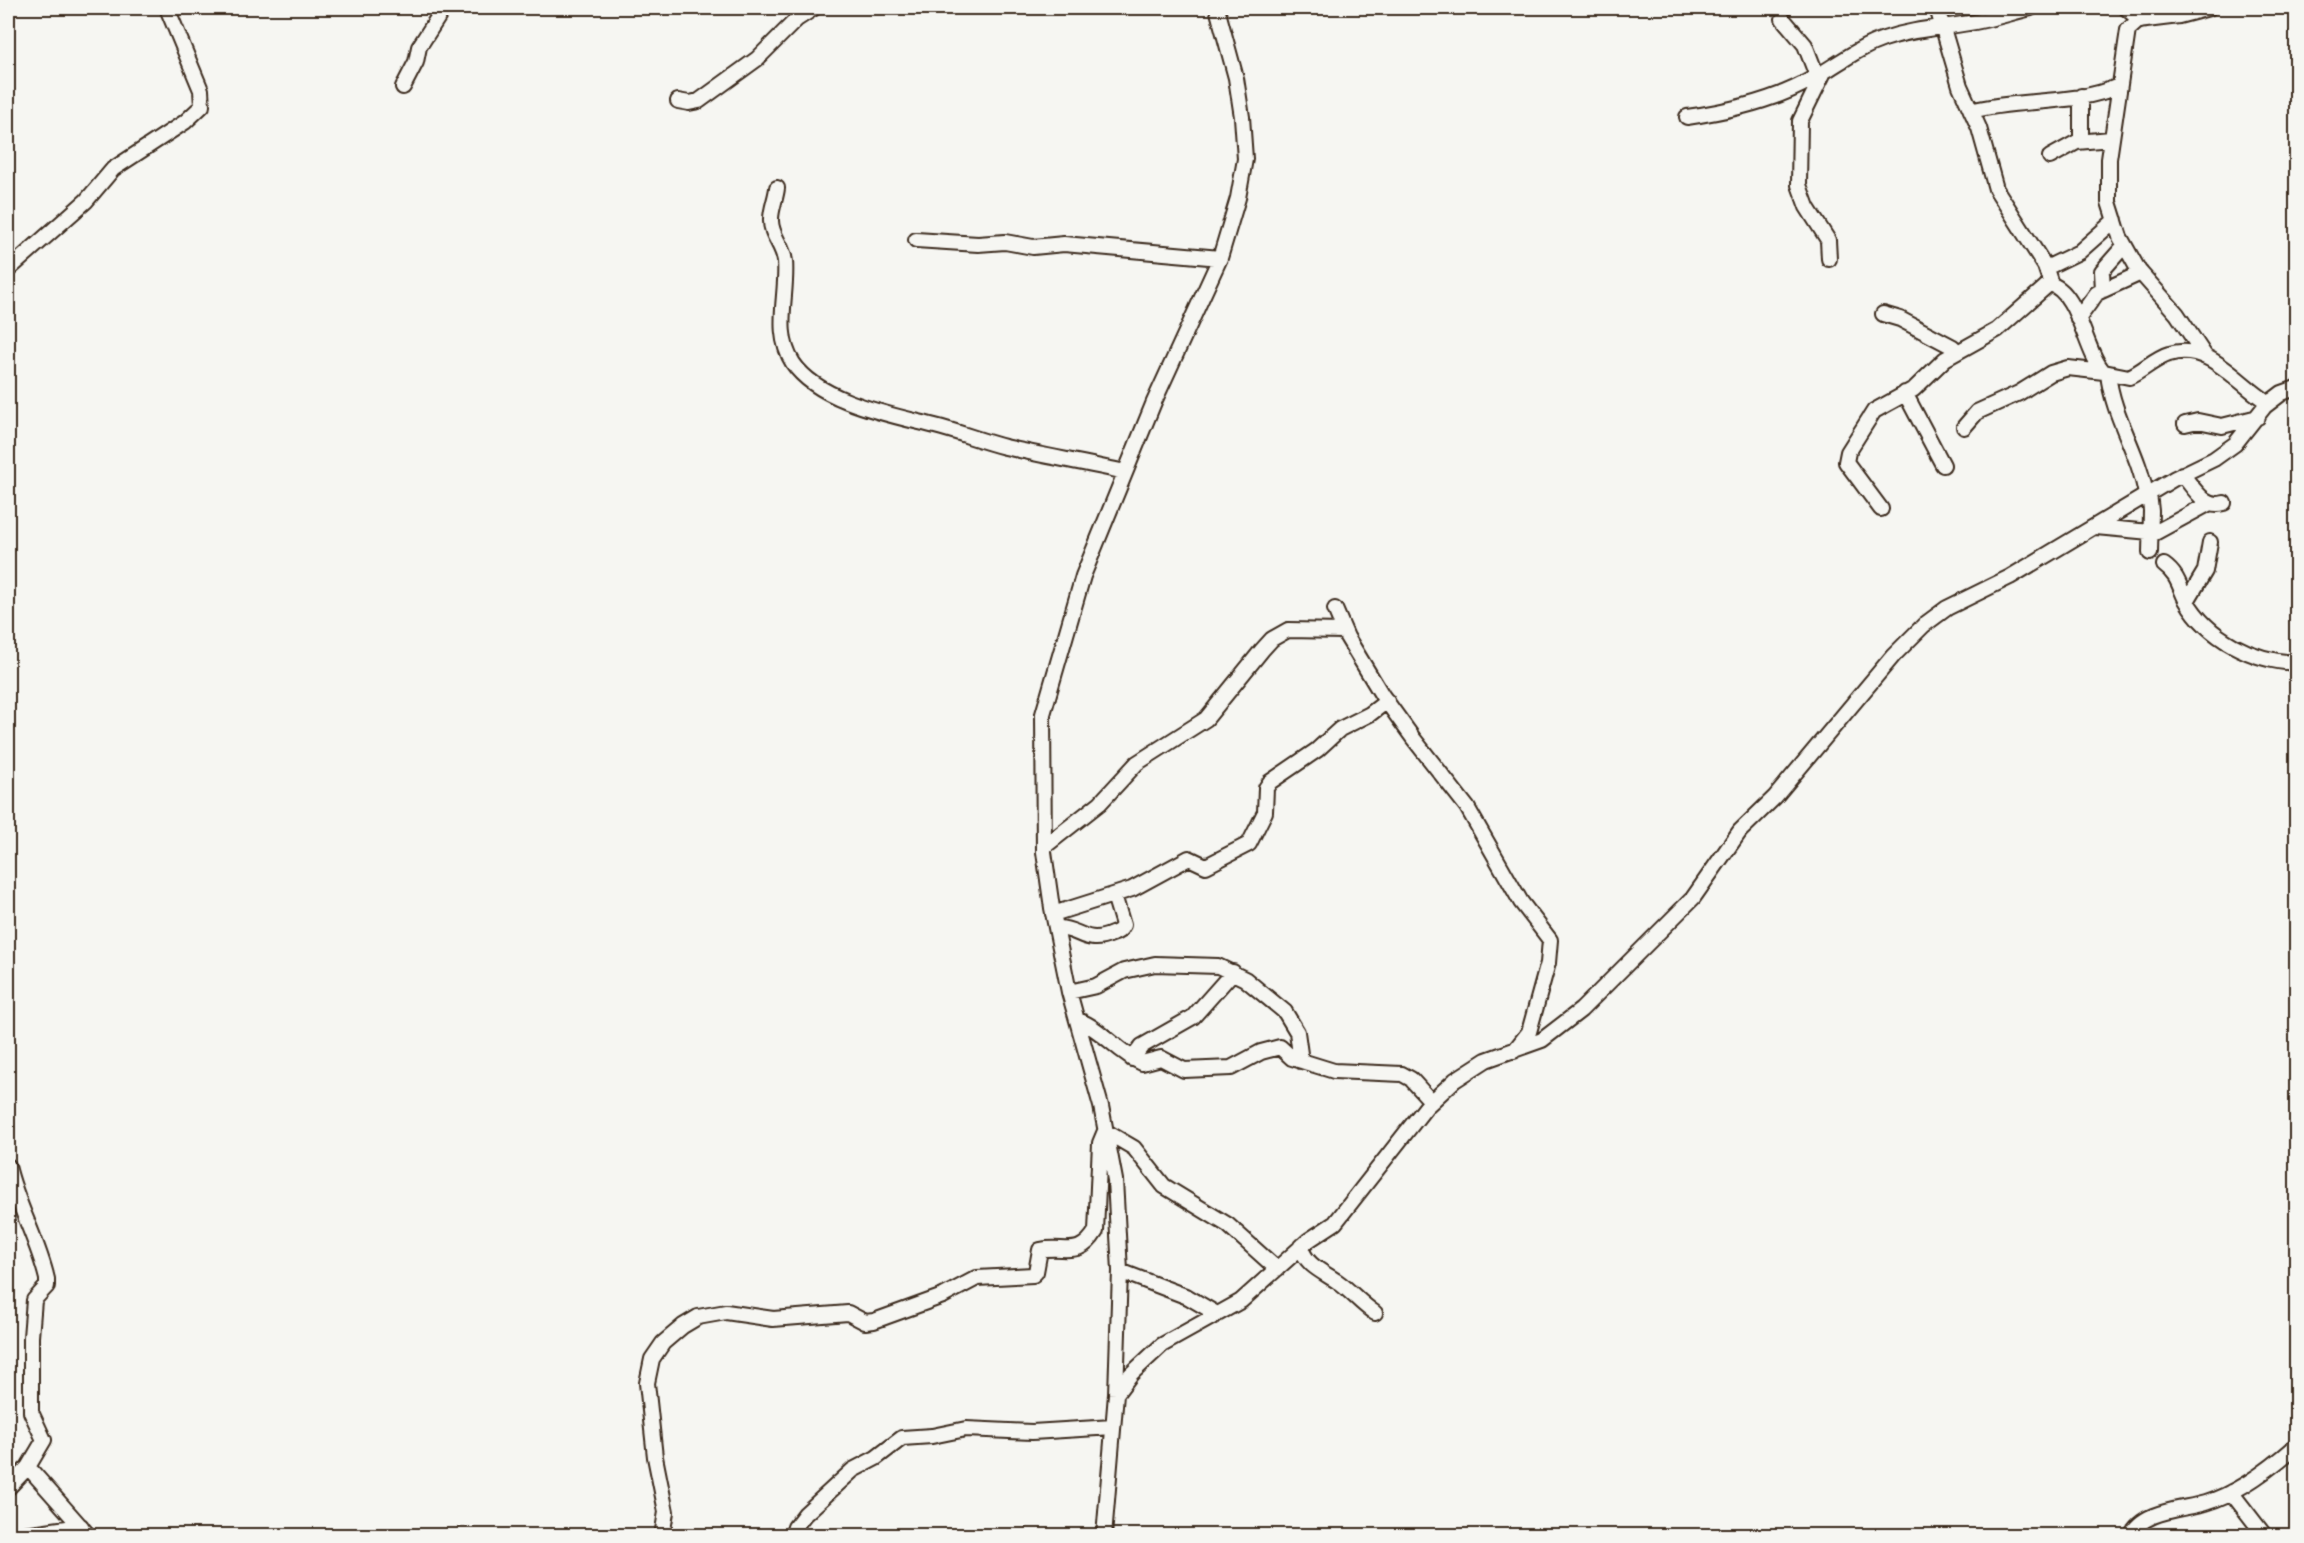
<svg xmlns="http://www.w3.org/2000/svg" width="2304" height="1543" viewBox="0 0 2304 1543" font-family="Pangolin,sans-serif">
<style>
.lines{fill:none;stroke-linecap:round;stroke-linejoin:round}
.minor-casing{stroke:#3b2a1e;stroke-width:18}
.minor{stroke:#f6f6f2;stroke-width:14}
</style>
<rect width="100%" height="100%" fill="#f6f6f2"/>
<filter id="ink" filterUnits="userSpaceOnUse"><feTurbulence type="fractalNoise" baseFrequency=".0167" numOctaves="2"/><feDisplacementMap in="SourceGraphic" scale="12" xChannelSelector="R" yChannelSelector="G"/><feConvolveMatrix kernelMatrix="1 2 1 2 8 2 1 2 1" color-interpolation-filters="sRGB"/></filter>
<g filter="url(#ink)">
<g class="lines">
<defs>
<path id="minor" d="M1937 8 1960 86 1979 128 1996 189 2045 266 2051 284
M2126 8 2141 21
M1783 19 1805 45 1817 76
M1824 72 1800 121 1799 185 1807 207 1828 240 1829 259
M403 87 416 62 419 47 444 8
M2081 96V141
M678 101 689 103 699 101 757 59 797 19 814 8
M1971 111C2019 98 2073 106 2119 86
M1687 117C1729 111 1775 101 1812 79 1837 65 1857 48 1884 39 1913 29 1940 28 1969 23 1990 20 2010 13 2031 8
M2050 157 2077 142 2111 139
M777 188C776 198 771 209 771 219 770 235 783 245 785 261 788 295 773 332 793 363 819 402 892 415 935 426 959 432 981 441 1005 447 1045 456 1085 463 1125 472
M916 240 978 244 1005 242 1033 247 1064 244 1220 258
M2046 268 2079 252 2115 220
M8 270 86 201 113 169 185 122 202 106 201 90 167 8
M2103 290 2102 271 2124 246
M1883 314 1900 319 1953 347
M2078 319 2097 293 2141 273
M2205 356 2177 314 2139 271 2120 237 2109 202V159L2128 30 2138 21 2179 16 2209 8
M2108 374C2113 418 2139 452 2146 495
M1905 393 1943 465
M2185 424 2198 421 2222 426 2258 417
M1964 427 1977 412 2019 393 2051 373 2068 368 2104 372
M2182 474C2194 488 2204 509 2224 503
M2149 493 2151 511 2150 553
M1881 509 1846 462 1848 452 1874 411 1914 389 1945 359 1997 330 2049 284C2079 290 2085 354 2104 372L2129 377C2143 371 2155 358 2169 354 2209 341 2238 385 2269 403
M2096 527 2150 532
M2149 536 2208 504
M2164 565C2178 575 2179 586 2186 600 2208 639 2253 661 2296 663
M2187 601 2205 571 2210 542
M1335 609 1347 637 1382 695 1413 738 1467 807 1521 902 1550 940 1548 963 1529 1032 1514 1051
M1044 847 1100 803 1137 763 1206 719 1262 650 1272 639 1288 630 1344 631
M1053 914 1132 889 1189 858 1206 866 1249 844 1265 812 1266 788 1270 782 1317 750 1340 729 1370 714 1387 701
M1056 928C1079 927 1084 946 1112 934 1118 932 1120 931 1123 925L1114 895
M1069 992 1096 986 1124 971 1155 964 1218 966 1245 979 1285 1012 1297 1032 1301 1061
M1078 1020C1102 1029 1118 1053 1142 1063L1161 1058 1184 1070 1231 1068 1261 1052 1280 1047 1292 1058 1334 1071 1402 1074 1411 1079 1431 1101
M1132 1059 1142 1046 1193 1017 1233 972
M8 1166C17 1205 38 1240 47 1279V1286L34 1300 31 1337V1412L44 1440 28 1467 8 1488
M1301 1246C1305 1266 1324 1272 1338 1282 1351 1291 1361 1304 1375 1313
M1120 1271 1188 1297 1217 1314
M1116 1394 1131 1374 1162 1345 1241 1301 1309 1240 1335 1223 1426 1107 1455 1080 1486 1060 1542 1040 1581 1010 1693 898 1740 831 1775 797 1893 656 1924 625 1947 608 2010 577 2175 478 2214 459 2235 444 2265 406 2282 393 2296 388
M28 1467 89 1536
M2231 1492 2265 1536
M11 1536 81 1526
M662 1536 666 1512 655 1457 647 1383 652 1359 663 1343 683 1326 698 1317 726 1312 773 1319 848 1313 865 1322 874 1321 943 1296 977 1278 1033 1275 1036 1272 1040 1250C1065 1245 1079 1259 1096 1231L1100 1143 1105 1131 1134 1148 1164 1186 1228 1225 1277 1269
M792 1536 795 1527 805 1514 853 1470 876 1458 902 1438 932 1436 966 1429 1032 1432 1113 1427
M1104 1536 1116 1394 1120 1271 1115 1180 1101 1106 1069 992 1052 908 1044 852 1043 714 1083 576 1154 402 1220 258 1238 198 1245 159 1242 117 1236 78 1217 8
M2131 1536C2142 1510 2182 1510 2205 1503 2239 1493 2271 1468 2296 1446"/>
</defs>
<use href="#minor" class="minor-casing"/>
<use href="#minor" class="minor"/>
</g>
</g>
<rect width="2304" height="1543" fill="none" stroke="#f6f6f2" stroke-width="30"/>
<rect x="15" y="15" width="2274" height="1513" fill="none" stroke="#3b2a1e" stroke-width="2" filter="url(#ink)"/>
</svg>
